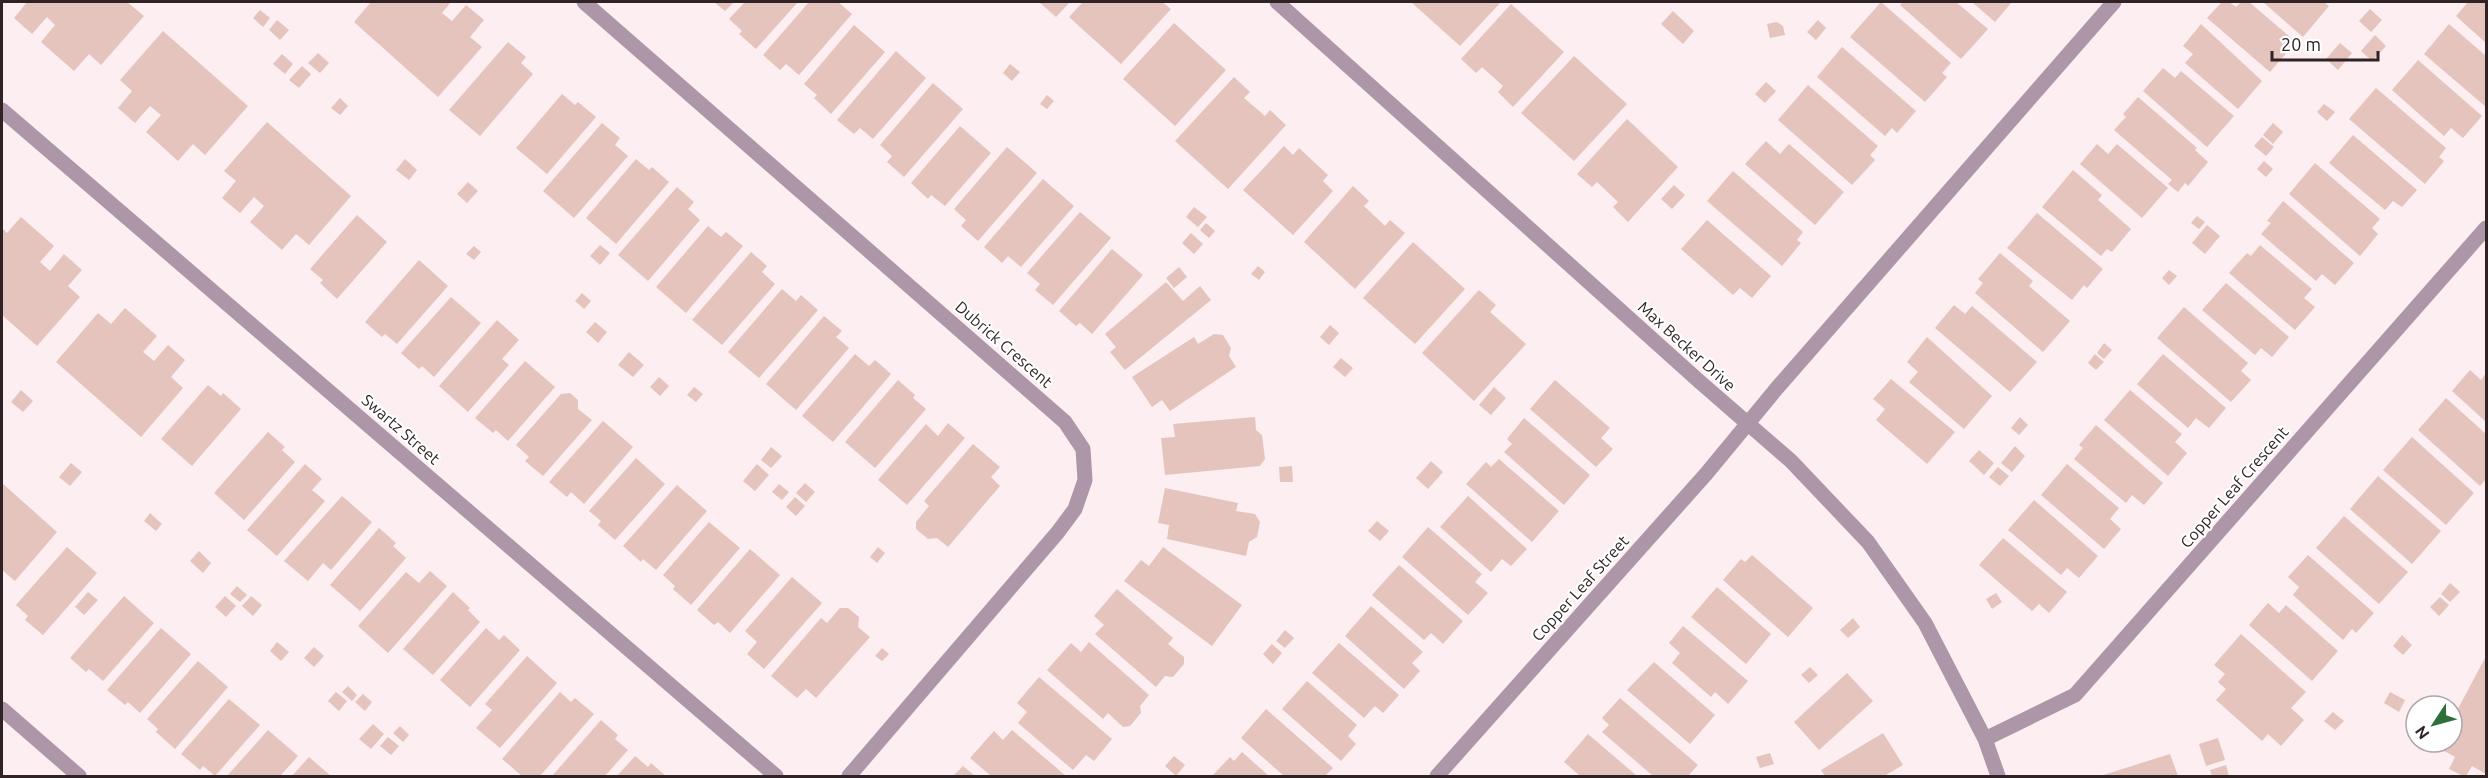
<svg xmlns="http://www.w3.org/2000/svg" width="2488" height="778" viewBox="0 0 2488 778" font-family="Ubuntu,sans-serif">
<style>
.building{fill:#e4c4bd}
.lines{fill:none;stroke-linecap:round;stroke-linejoin:round}
.minor{stroke:#ad96a7;stroke-width:15}
.labels{text-anchor:middle;stroke-width:4.5;stroke-linejoin:round;paint-order:stroke}
.street-label{font-size:16px;fill:#2f2325;stroke:#fff}
</style>
<rect width="100%" height="100%" fill="#fceef1"/>
<path class="building" d="M27 2H127L144 16 101 65 89 54 74 71 41 42 55 25 47 17 32 34 14 18Z
M371 2H451L442 13 452 21 466 5 484 20 470 37 482 47 438 97 354 22Z
M714 2H734L725 11Z
M745 2H798L756 49 739 34 742 31 729 19Z
M809 2H838L852 14 799 75 786 64 780 70 763 55Z
M1039 2H1070L1056 17Z
M1083 2H1162L1171 9 1121 64 1069 17Z
M1411 2H1501L1460 46Z
M1881 2 1951 63 1942 73 1947 77 1925 102 1850 37Z
M1903 2H1956L1988 29 1961 59 1900 5Z
M1972 2H2012L1995 22Z
M2222 2H2229L2236 7 2241 2H2249L2296 42 2270 72 2207 18Z
M2263 2H2324L2329 6 2303 37Z
M2468 2H2486V43L2456 16Z
M1511 4 1564 52 1513 107 1498 92 1503 86 1482 67 1476 73 1461 59Z
M2370 9 2382 20 2371 32 2359 21Z
M260 10 270 18 263 27 253 18Z
M1673 11 1694 31 1683 44 1661 24Z
M277 20 289 30 280 40 269 30Z
M1818 20 1826 28 1816 40 1807 32Z
M1777 22 1783 26 1785 35 1770 38 1767 24Z
M1174 23 1226 70 1175 126 1123 79Z
M2201 24 2262 81 2238 109 2185 63 2193 54 2183 46Z
M2449 24 2486 56V107L2424 54Z
M854 25 885 52 831 114 814 98 817 95 804 84Z
M163 31 248 106 205 155 193 144 178 161 146 132 161 115 150 106 135 123 118 108 132 91 120 80Z
M2375 35 2386 46 2372 61 2361 51Z
M508 42 526 57 521 63 533 74 480 136 449 110Z
M2340 43 2352 53 2338 70 2326 59Z
M1842 47 1916 111 1897 133 1892 128 1885 136 1817 77Z
M896 51 926 78 873 139 860 128 854 134 837 120Z
M318 53 329 63 320 73 308 63Z
M282 54 293 64 285 74 273 64Z
M1574 56 1627 104 1574 161 1521 113Z
M2418 60 2482 116 2463 138 2451 128 2444 136 2392 90Z
M1010 64 1020 72 1012 81 1003 73Z
M302 66 311 74 299 88 289 80Z
M2163 68 2175 78 2181 71 2234 116 2207 147 2143 91Z
M1234 77 1250 92 1244 98 1265 116 1270 110 1286 125 1228 189 1175 141Z
M1766 82 1776 91 1765 103 1755 94Z
M933 83 963 109 904 177 887 162 892 156 880 145Z
M1808 85 1878 146 1870 155 1875 160 1852 185 1778 120Z
M2376 88 2446 148 2439 157 2444 161 2425 184 2349 119Z
M562 94 575 105 578 102 596 117 547 174 516 148Z
M1047 95 1054 101 1047 109 1040 104Z
M2138 97 2197 148 2195 150 2208 162 2188 186 2185 183 2178 192 2168 184 2172 180 2114 130 2126 117 2123 114Z
M340 98 348 106 340 115 331 108Z
M2324 104 2335 112 2327 121 2317 112Z
M1627 119 1678 167 1628 222 1613 207 1618 202 1597 182 1592 187 1577 174Z
M267 122 351 196 309 245 296 234 282 250 250 222 264 206 254 197 240 213 222 198 236 181 224 171Z
M602 123 620 138 615 145 628 156 574 218 543 191Z
M2273 123 2283 132 2273 144 2263 135Z
M960 126 991 153 945 206 931 195 928 199 911 183Z
M2353 135 2417 190 2402 207 2393 201 2385 210 2329 163Z
M2262 137 2274 147 2266 156 2254 146Z
M1766 141 1780 154 1789 144 1844 192 1815 225 1745 164Z
M2097 144 2108 154 2117 144 2168 188 2142 218 2080 164Z
M1284 146 1293 155 1299 148 1328 175 1323 181 1333 191 1293 235 1243 190Z
M1007 147 1037 173 978 241 961 226 966 220 954 209Z
M405 159 417 170 409 180 396 170Z
M636 159 649 170 652 167 669 182 616 244 586 218Z
M2264 161 2273 169 2266 177 2257 169Z
M2315 163 2380 219 2372 228 2378 234 2360 256 2289 194Z
M2073 170 2102 195 2098 200 2131 229 2112 252 2107 249 2101 256 2042 207Z
M1733 171 1803 232 1797 240 1801 243 1782 266 1707 201Z
M1043 179 1074 206 1021 267 1008 256 1002 263 984 247Z
M468 182 478 191 467 203 457 194Z
M1674 185 1685 195 1672 209 1661 199Z
M1353 186 1369 201 1364 206 1385 226 1390 220 1405 233 1355 289 1304 242Z
M677 187 694 202 688 209 700 220 648 281 618 255Z
M2283 201 2354 263 2335 285 2322 274 2316 281 2261 234 2271 223 2267 221Z
M1194 207 1207 217 1198 227 1186 217Z
M1080 212 1111 238 1053 305 1035 290 1040 284 1027 273Z
M2037 213 2103 269 2087 288 2084 285 2072 300 2007 248Z
M357 215 387 242 337 299 320 283 323 280 310 269Z
M2197 216 2205 222 2199 229 2191 223Z
M21 217 54 246 40 262 50 271 64 254 82 270 68 286 80 297 37 346 2 315V228L7 233Z
M1707 220 1771 276 1752 298 1740 288 1733 295 1681 249Z
M1206 223 1215 231 1209 238 1200 230Z
M2207 225 2220 236 2205 254 2192 243Z
M708 226 721 237 726 232 743 246 686 313 656 287Z
M1191 233 1203 244 1194 254 1182 243Z
M1413 242 1465 289 1415 344 1363 298Z
M600 245 610 253 600 265 590 256Z
M2260 245 2312 289 2304 298 2315 307 2295 330 2229 273 2247 253 2251 256Z
M474 246 481 252 474 260 466 254Z
M1112 249 1143 275 1092 334 1080 323 1076 326 1059 311Z
M751 252 767 266 762 272 775 284 722 345 692 320Z
M2000 253 2033 281 2029 286 2070 321 2043 352 1975 293 1983 283 1978 279Z
M419 260 448 286 397 344 385 334 382 337 365 322Z
M1258 266 1265 272 1259 280 1251 274Z
M1179 267 1187 277 1174 288 1166 278Z
M2169 270 2177 276 2169 285 2162 278Z
M1166 282 1183 301 1200 286 1211 300 1125 370 1110 352 1116 347 1105 334Z
M2226 283 2289 337 2272 357 2261 348 2255 355 2202 310Z
M782 289 796 301 801 295 818 310 759 378 728 352Z
M1479 290 1496 305 1490 312 1526 344 1474 401 1422 353Z
M582 293 591 301 584 309 575 301Z
M451 297 481 323 434 377 422 366 419 369 401 353Z
M1954 305 1965 314 1972 306 2037 362 2010 392 1935 328Z
M2184 307 2248 363 2241 371 2251 380 2231 402 2157 338Z
M125 308 157 336 143 352 154 361 168 345 185 360 171 377 183 388 141 437 56 362 98 313 111 324Z
M824 316 842 331 836 337 849 348 796 410 766 384Z
M497 320 519 340 502 359 509 365 468 412 439 386Z
M595 322 607 332 598 343 586 332Z
M1330 325 1339 333 1329 345 1320 337Z
M1214 334 1223 335 1231 348 1229 356 1236 367 1170 411 1162 400 1152 407 1132 377 1194 337 1198 344Z
M1927 337 1992 396 1964 429 1909 382 1918 372 1907 362Z
M2104 343 2112 350 2104 359 2097 353Z
M629 352 644 365 633 377 618 365Z
M855 354 869 366 875 360 891 374 833 442 802 416Z
M2095 354 2104 362 2096 370 2088 363Z
M2163 354 2226 408 2209 428 2196 418 2188 428 2137 384Z
M1341 358 1353 368 1345 377 1333 367Z
M525 361 555 387 508 441 496 430 493 433 475 418Z
M2470 370 2481 380 2486 373V422L2452 391Z
M659 377 669 386 660 396 650 387Z
M1891 379 1955 432 1927 464 1876 420 1885 409 1873 399Z
M898 380 915 395 913 398 926 409 875 468 845 442Z
M1555 380 1610 428 1601 438 1613 449 1596 467 1530 409Z
M208 385 221 396 223 393 241 409 192 466 161 439Z
M694 387 703 394 696 402 687 395Z
M1494 387 1506 398 1491 415 1479 405Z
M21 390 33 401 23 412 11 402Z
M2130 390 2182 434 2175 442 2187 453 2168 476 2104 420Z
M570 393 578 400V409L592 420 543 476 525 461 529 457 516 445 561 394Z
M2446 398 2486 434V479L2480 486 2418 430Z
M1255 417 1256 430 1262 435 1265 459 1260 466 1165 475 1161 438 1175 437 1173 424Z
M2020 417 2028 425 2019 435 2011 428Z
M1524 418 1590 475 1564 505 1504 452 1512 444 1507 439Z
M603 421 633 447 584 504 571 492 567 497 549 482Z
M948 423 965 438 907 505 878 480 926 424 938 436Z
M2096 425 2163 483 2144 505 2132 495 2126 503 2074 459 2083 448 2079 445Z
M268 432 285 447 282 450 295 462 244 520 214 493Z
M2412 437 2474 493 2446 525 2383 470Z
M973 444 1000 467 991 477 1000 486 948 547 937 538 928 539 916 529V522L929 506 924 501Z
M2015 446 2025 456 2012 472 2001 463Z
M771 447 782 456 771 468 761 460Z
M1979 450 1994 463 1984 475 1969 461Z
M636 458 665 484 615 540 598 525 601 521 589 511Z
M1499 459 1559 511 1532 542 1466 484 1486 462 1491 467Z
M1431 461 1443 472 1428 489 1416 478Z
M71 463 82 472 70 486 59 477Z
M305 464 322 479 312 490 325 501 277 556 247 530Z
M757 464 769 475 755 491 743 481Z
M2067 464 2119 508 2110 519 2121 529 2104 549 2041 495Z
M1292 466 1293 482H1280L1279 467Z
M1998 467 2009 476 2000 486 1989 477Z
M2378 476 2441 531 2412 564 2350 509Z
M2 483 57 532 15 581 2 570Z
M805 483 815 492 806 502 796 493Z
M779 484 789 492 782 500 772 492Z
M677 485 707 511 656 570 643 559 641 562 623 546Z
M1165 488 1238 503 1236 511 1255 514 1260 522 1257 537 1249 542 1246 556 1167 539 1169 525 1158 523Z
M342 496 372 522 331 570 323 563 308 581 284 561Z
M1468 496 1527 549 1511 566 1502 559 1491 572 1440 527Z
M795 497 805 506 796 516 786 507Z
M2034 500 2098 556 2079 578 2067 568 2061 575 2008 530Z
M150 513 162 524 156 531 144 521Z
M2344 516 2408 572 2379 604 2316 548Z
M1377 521 1389 531 1380 541 1368 531Z
M709 522 740 548 691 605 673 589 675 586 663 575Z
M1428 527 1482 574 1475 582 1488 593 1468 615 1402 557Z
M379 528 396 543 393 546 406 558 360 611 330 585Z
M2003 538 2067 592 2049 613 2039 604 2032 611 1979 565Z
M67 547 97 573 43 635 25 620 28 616 16 605Z
M878 547 885 553 877 563 870 557Z
M1163 547 1242 605 1212 646 1124 581 1141 560 1149 566Z
M750 549 780 575 730 633 718 622 714 625 697 610Z
M199 551 211 563 203 573 190 561Z
M1752 555 1813 608 1788 637 1723 580 1741 559 1745 562Z
M2308 555 2374 613 2356 633 2352 629 2343 640 2293 595 2299 587 2288 577Z
M1399 565 1463 621 1443 644 1431 633 1424 640 1372 595Z
M430 571 447 586 388 653 358 626 406 572 419 583Z
M792 577 822 603 764 669 747 654 757 642 745 631Z
M2450 583 2460 592 2450 602 2441 594Z
M237 586 247 595 240 602 230 594Z
M1717 587 1771 634 1746 664 1691 617Z
M1117 589 1173 638 1168 644 1184 657V664L1173 677 1165 676 1156 687 1095 634 1104 625 1094 616Z
M88 592 98 600 84 615 75 607Z
M453 592 470 608 468 610 480 622 433 675 403 649Z
M1996 593 2002 602 1992 609 1986 599Z
M124 596 154 623 103 681 89 669 86 672 70 658Z
M225 596 236 606 226 617 215 607Z
M251 596 262 605 253 616 242 606Z
M2440 597 2449 605 2439 616 2430 607Z
M2268 603 2279 613 2286 605 2338 651 2312 681 2249 625Z
M1371 606 1423 652 1412 663 1420 671 1404 689 1345 636Z
M840 608H848L859 617 858 627 870 637 816 698 806 689 797 698 771 676 821 618 827 623Z
M1853 618 1860 627 1848 638 1840 630Z
M1683 626 1748 681 1728 704 1715 692 1711 697 1672 663 1680 653 1669 643Z
M161 628 191 654 140 713 128 702 125 705 107 690Z
M486 628 499 640 504 635 520 650 470 707 440 680Z
M1285 630 1294 638 1285 648 1276 641Z
M2241 634 2306 692 2291 708 2304 720 2281 746 2268 734 2262 741 2216 700 2226 689 2218 682 2225 674 2214 665Z
M2402 635 2412 645 2403 655 2393 646Z
M277 642 289 652 281 661 270 651Z
M1089 642 1149 695 1140 706 1141 713 1130 726 1123 727 1108 713 1103 719 1047 670 1071 643 1081 652Z
M1339 643 1399 695 1383 713 1375 706 1364 718 1312 673Z
M1272 644 1282 653 1273 664 1263 654Z
M314 647 324 656 314 667 304 658Z
M882 648 889 654 882 661 875 656Z
M527 656 557 683 500 748 476 728 492 710 485 704Z
M2486 656V774L2472 766 2466 776H2463L2449 769 2455 757 2437 747 2440 742H2452V720Z
M198 661 228 687 175 749 156 732 158 729 147 719Z
M1654 662 1715 715 1690 744 1627 690Z
M1810 667 1818 675 1809 683 1801 675Z
M1847 673 1873 701 1819 750 1794 722Z
M1039 677 1112 739 1094 761 1086 755 1073 770 1018 723 1027 712 1017 703Z
M1307 681 1357 725 1348 736 1356 744 1341 761 1282 709Z
M348 686 357 695 352 701 342 692Z
M336 692 347 701 339 711 328 701Z
M560 692 571 702 575 698 594 714 540 776H522L502 759Z
M2390 692 2405 700 2399 712 2384 703Z
M363 694 372 702 365 711 355 702Z
M1620 698 1698 765 1688 776H1653L1602 732 1609 725 1602 718Z
M229 699 260 725 215 776 203 766 200 770 181 754Z
M1266 709 1333 768 1325 776H1284L1241 738Z
M2333 712 2344 721 2335 730 2324 721Z
M601 720 618 735 615 739 628 750 605 776H552Z
M373 724 384 734 371 749 359 739Z
M400 726 409 735 403 742 393 733Z
M268 730 298 756 280 776H227Z
M1012 730 1066 776H991L970 758 994 731 1003 740Z
M1883 733 1903 765 1884 776H1825L1821 770Z
M1588 734 1637 776H1580L1564 762Z
M388 737 399 746 391 755 380 746Z
M2218 738 2225 760 2206 766 2199 744Z
M1242 752 1269 776H1212L1230 757 1234 761Z
M1770 753 1774 764 1760 768 1756 757Z
M2170 754 2178 776H2100Z
M635 756 648 767 651 763 666 776H617Z
M1174 756 1185 765 1176 776 1165 766Z
M309 757 331 776H292Z
M2226 765 2229 776H2212L2210 770Z
M963 766 975 776H953Z"/>
<g class="lines">
<path class="minor" d="M584 2 1065 422 1083 449 1085 480 1075 509 1058 532 849 776
M1277 2 1700 382 1791 461 1868 542 1925 623 1985 739 1998 776
M2 110 776 776
M2 709 79 776
M1985 739 2075 695 2486 228
M1437 776 1706 474 1777 388 2114 2"/>
</g>
<g class="labels">
<g class="street-label">
<text transform="translate(1004 344) rotate(41)" y="6">Dubrick Crescent</text>
<text transform="translate(1687 346) rotate(42)" y="6">Max Becker Drive</text>
<text transform="translate(401 429) rotate(41)" y="6">Swartz Street</text>
<text transform="translate(2234 487) rotate(-49)" y="6">Copper Leaf Crescent</text>
<text transform="translate(1580 588) rotate(-48)" y="6">Copper Leaf Street</text>
</g>
</g>
<rect width="2488" height="778" fill="none" stroke="#2f2325" stroke-width="6"/>
<g transform="translate(2434 724) rotate(234)"><circle r="28" fill="#ffffff" stroke="#aca7a8" stroke-width="1.5"/>
<path d="M0-4.5L10 22L0 15L-10 22Z" fill="#2d703a"/>
<text y="-9" font-size="16" font-weight="bold" text-anchor="middle" fill="#2f2325">N</text>
</g>
<path d="M2272 51v9h106v-9" fill="none" stroke="#2f2325" stroke-width="3"/>
<text x="2281" y="51" font-size="18" fill="#2f2325" stroke="#ffffff" stroke-width="4.5" paint-order="stroke">20 m</text>
</svg>
